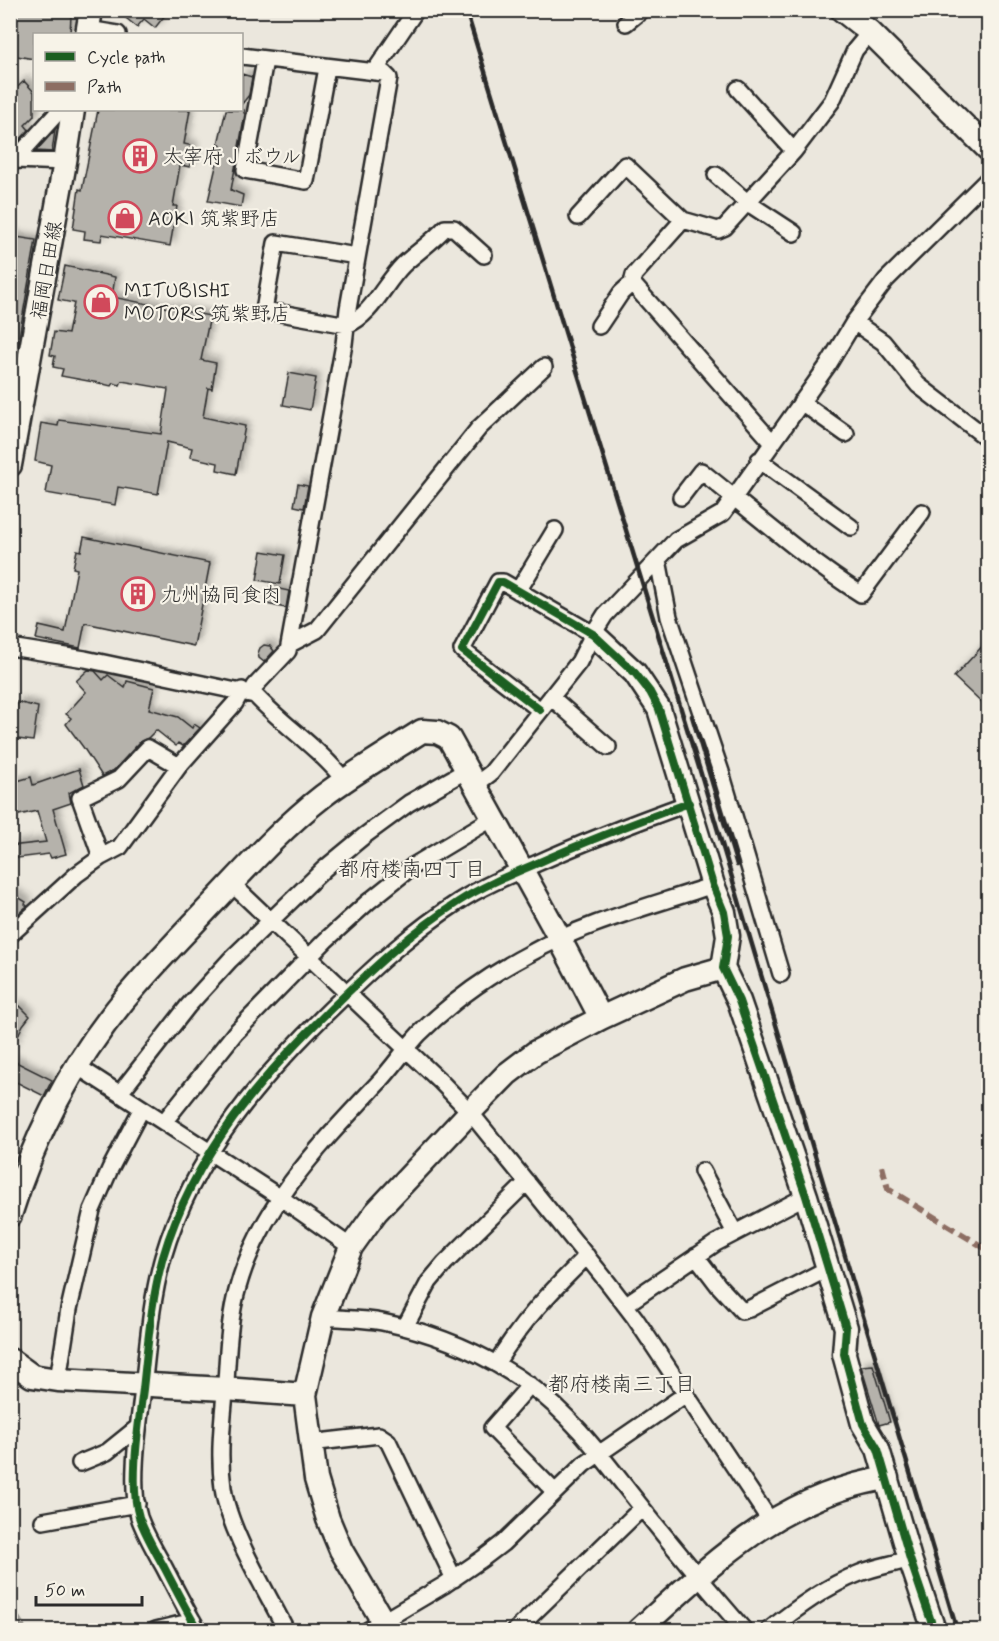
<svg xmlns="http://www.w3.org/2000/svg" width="999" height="1641" viewBox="0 0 999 1641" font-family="Mynerve,'Klee One',sans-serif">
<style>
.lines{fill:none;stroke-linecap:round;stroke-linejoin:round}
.river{stroke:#a29f98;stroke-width:26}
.building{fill:#b5b2ab;stroke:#2b2b2b;stroke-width:1.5;filter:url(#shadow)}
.street-casing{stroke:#2b2b2b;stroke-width:20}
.secondary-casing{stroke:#2b2b2b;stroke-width:27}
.street{stroke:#f7f3e8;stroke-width:15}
.secondary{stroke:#f7f3e8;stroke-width:22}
.rail{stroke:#2b2b2b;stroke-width:4.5}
.quiet{stroke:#8d6e63;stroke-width:6;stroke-dasharray:12 6;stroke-linecap:butt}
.cycleway-casing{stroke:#f7f3e8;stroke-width:11}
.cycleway{stroke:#1b5e20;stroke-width:8}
.labels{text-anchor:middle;stroke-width:4.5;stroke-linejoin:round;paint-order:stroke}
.poi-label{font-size:20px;fill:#2b2b2b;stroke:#f7f3e8;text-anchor:start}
.street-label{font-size:20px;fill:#2b2b2b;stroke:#f7f3e8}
.neighbourhood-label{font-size:21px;fill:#2b2b2b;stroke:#f7f3e8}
</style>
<defs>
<filter id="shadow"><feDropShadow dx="4.5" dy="-4.5" stdDeviation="3" flood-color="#0004"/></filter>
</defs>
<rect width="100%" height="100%" fill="#ebe7dd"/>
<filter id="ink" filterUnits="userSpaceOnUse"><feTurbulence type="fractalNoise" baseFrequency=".0167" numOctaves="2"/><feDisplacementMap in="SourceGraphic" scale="12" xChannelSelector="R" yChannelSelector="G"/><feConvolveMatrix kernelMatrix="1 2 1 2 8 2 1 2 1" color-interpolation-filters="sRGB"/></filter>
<g filter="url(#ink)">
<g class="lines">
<path class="river" d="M10 1625 13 1630"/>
</g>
<path class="building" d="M10 10H67L71 15 70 34H34V59L17 56 10 49Z
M116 10H169L155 28 144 19 137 27Z
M242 74 252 77 249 95 242 104Z
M24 81 34 92V116L25 125 29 130 14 146 10 142V94Z
M98 110H190L184 144 193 146 190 167 180 165 173 206H177L170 246 102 234 101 241 84 239 85 231 73 229 79 189 82 190Z
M226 110H244V113L245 114 231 190 243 195 241 207 208 201 221 145 218 144Z
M55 130 52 152 36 151Z
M10 236 36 240 16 354H10Z
M65 266 115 277 112 297 210 316 201 360 216 363 212 389 208 388 203 417 245 426 236 474 217 470 218 463 190 457 192 448 167 442 158 494 118 487 115 505 46 493 51 465 35 461 41 423 58 426 59 420 161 434 168 389 122 381 120 385 113 383 111 386 99 383 61 376 63 369 53 367 55 356 50 355 54 332 68 334 74 303 58 300Z
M289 373 316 378 310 410 283 405Z
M298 484 308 486 304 508 294 506Z
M84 537 210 563 194 646 85 623 80 648 36 639 39 626 65 632 77 569 73 568 77 550 81 551Z
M262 551 285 555 280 584 257 580Z
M270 587 289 591 286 608 266 604Z
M988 640V709L954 677Z
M264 645 270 646 274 651 264 662 259 658 258 653 260 648Z
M88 670 95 671 103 680 108 675 125 688 127 681 154 688 149 709 178 717 192 728 194 724 200 728 183 746 178 743 176 746 156 730 148 738 141 741 114 770 102 776 83 747 66 724 71 718 66 714 86 692 76 681Z
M17 702 38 707 33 741 10 738Z
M79 769 84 785 69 793 71 803 53 809 66 854 51 858 49 854 10 859V846L46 842 37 811 10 817V783L31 777 33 785Z
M10 892 26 902 25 904 27 906 10 921Z
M16 1005 18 1007 20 1006 30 1016 23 1025 10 1052V1010Z
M10 1059 52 1080 44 1096 10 1079Z
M873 1365 890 1422 879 1425 861 1366Z"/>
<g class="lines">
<defs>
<path id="street" d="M626 23 642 10
M88 29 118 34
M242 56 384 73 389 78 348 309 344 344 288 651 255 686 251 693
M265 60 245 170 306 181 327 68
M374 72 416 10
M738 89 794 151
M10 155 15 160 65 162
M10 165 60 110 72 112
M716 175 748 203 794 233
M578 217 625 165 683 220 718 230 725 227 794 151 832 101 855 50 870 32
M683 220 634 275 632 283 772 442
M357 256 276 243 264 310 347 325C372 315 384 284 403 265 417 252 432 242 445 228H454L484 255
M854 322 883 342 918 385 983 435
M599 326 621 293 632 283
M801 402 846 434
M759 460 851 527
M681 497 701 471C754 513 804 558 861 594L922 512
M658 560 669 617 721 772 781 974
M518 591 555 530
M290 644 317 630 479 428 544 367
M10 647 85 659 255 695C283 725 319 748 345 781
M551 697 608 747
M540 710 462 650 498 582H503L593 634
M475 785 491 773 579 662 593 634 605 615 676 540 723 513 828 365 854 322 886 280 988 179
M101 857 80 798 119 779 148 748 179 766
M232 884 441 1082 470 1112 609 1284 635 1318 771 1522
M10 935 76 875 101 857 120 847 179 766 235 703 242 690
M77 1066 281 1198 351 1247
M120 1093 188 1006 230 960 324 869 364 836 409 803 467 770
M164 1122 235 1033 326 940 368 902 413 866 493 818
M702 1171 735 1233
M696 1256 718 1285 742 1311 749 1309 827 1269
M625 1305 716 1243 806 1196
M323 1317C343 1319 363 1318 382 1322 436 1333 488 1355 532 1387 575 1418 606 1463 639 1504 673 1547 708 1589 744 1630
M405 1327 429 1282 445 1263 527 1182
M496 1364C522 1321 551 1291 587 1256
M58 1380 69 1309 92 1210 110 1169 142 1108
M530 1385 492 1428 555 1492
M310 1443 379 1435 388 1441 454 1579
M80 1463 107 1452 138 1427
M43 1521 137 1504
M156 1630 193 1621
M198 1630C186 1610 175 1588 164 1567 155 1551 145 1534 139 1517 129 1485 139 1422 143 1389 148 1344 151 1300 163 1257 193 1154 263 1074 338 1002 376 965 413 931 458 902 481 887 507 876 533 865 584 842 636 822 689 803
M286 1630C266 1590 229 1531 223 1488 218 1452 223 1417 226 1382 228 1350 229 1318 238 1287 261 1204 323 1142 380 1081 394 1066 405 1049 419 1034 451 1002 489 975 529 954 586 922 652 906 713 885
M368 1630 444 1585 482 1559 503 1543 584 1464 686 1394
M516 1630 642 1508
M769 1630C797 1608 826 1586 860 1573 876 1567 894 1564 910 1559"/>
<path id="secondary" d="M842 10 870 32 988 149
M87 34 91 10
M10 465 65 162 73 110
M593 634 635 673 659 709 713 885 724 912 728 936 723 968 739 1001 806 1196 846 1328 844 1354 863 1424 878 1449 910 1559 934 1630
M10 1215C34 1137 72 1063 124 1000 152 966 183 935 213 903 248 866 283 827 323 796 355 772 389 752 422 731L437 732 449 738 554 928 601 1018
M10 1360 32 1376 58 1380 225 1389 305 1395
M388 1630 341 1550 328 1519 316 1479 305 1395 323 1317 351 1247 376 1212 470 1112 507 1074 536 1052 601 1018 685 979 723 968
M639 1630C715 1561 781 1495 887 1478"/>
</defs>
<use href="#street" class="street-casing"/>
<use href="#secondary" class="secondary-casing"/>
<use href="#street" class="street"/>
<use href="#secondary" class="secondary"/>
<path class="rail" d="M466 10 701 774 957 1630
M692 716 737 865"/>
<path class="quiet" d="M882 1166 888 1189 988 1250"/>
<defs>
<path id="cycleway" d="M540 710 462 650 498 582H503L593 634 635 673 650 692 659 709 713 885 724 912 728 936 723 968 739 1001 806 1196 846 1328 844 1354 863 1424 878 1449 910 1559 934 1630
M198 1630C186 1610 175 1588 164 1567 155 1551 145 1534 139 1517 129 1485 139 1422 143 1389 148 1344 151 1300 163 1257 193 1154 263 1074 338 1002 376 965 413 931 458 902 481 887 507 876 533 865 584 842 636 822 689 803"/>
</defs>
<use href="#cycleway" class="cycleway-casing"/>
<use href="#cycleway" class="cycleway"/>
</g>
</g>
<defs>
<symbol id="building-ring" viewBox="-11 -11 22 22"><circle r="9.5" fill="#f7f3e8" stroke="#d1495b" stroke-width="1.5"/><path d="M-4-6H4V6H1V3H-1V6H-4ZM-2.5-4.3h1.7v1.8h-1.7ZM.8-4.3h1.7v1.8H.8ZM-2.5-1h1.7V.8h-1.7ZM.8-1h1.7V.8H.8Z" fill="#d1495b"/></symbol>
<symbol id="shop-ring" viewBox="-11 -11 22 22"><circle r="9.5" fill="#f7f3e8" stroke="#d1495b" stroke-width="1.5"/><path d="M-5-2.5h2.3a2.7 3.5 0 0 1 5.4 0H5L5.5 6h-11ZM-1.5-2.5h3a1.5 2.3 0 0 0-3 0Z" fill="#d1495b"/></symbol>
</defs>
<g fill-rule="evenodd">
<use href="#building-ring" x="121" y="137" width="38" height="38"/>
<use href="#shop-ring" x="106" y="199" width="38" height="38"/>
<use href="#shop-ring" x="82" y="283" width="38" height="38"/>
<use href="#building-ring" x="119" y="575" width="38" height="38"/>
</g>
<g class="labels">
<g class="poi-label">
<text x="163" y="163">太宰府Ｊボウル</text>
<text x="148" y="225">AOKI 筑紫野店</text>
<text x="124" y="297">MITUBISHI<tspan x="124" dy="23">MOTORS 筑紫野店</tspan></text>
<text x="161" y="601">九州協同食肉</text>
</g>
<g class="street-label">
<text transform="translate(46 270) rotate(-80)" y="7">福岡日田線</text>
</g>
<g class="neighbourhood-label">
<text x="412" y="876">都府楼南四丁目</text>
<text x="622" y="1391">都府楼南三丁目</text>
</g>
</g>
<rect width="999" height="1641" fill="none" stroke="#f7f3e8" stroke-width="36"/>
<rect x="18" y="18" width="963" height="1605" fill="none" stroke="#2b2b2b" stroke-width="2" filter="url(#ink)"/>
<rect x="33" y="33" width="210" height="78" fill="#f7f3e8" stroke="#a5a39c" stroke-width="1.5"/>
<rect x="45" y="52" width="30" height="9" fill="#1b5e20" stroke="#a5a39c" stroke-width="1.5"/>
<text x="87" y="63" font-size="18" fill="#2b2b2b">Cycle path</text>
<rect x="45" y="82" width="30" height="9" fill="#8d6e63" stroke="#a5a39c" stroke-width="1.5"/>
<text x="87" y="93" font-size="18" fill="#2b2b2b">Path</text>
<path d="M36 1596v9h106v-9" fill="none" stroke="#2b2b2b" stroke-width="3"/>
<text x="45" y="1596" font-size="18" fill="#2b2b2b" stroke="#f7f3e8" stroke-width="4.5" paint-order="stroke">50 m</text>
</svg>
